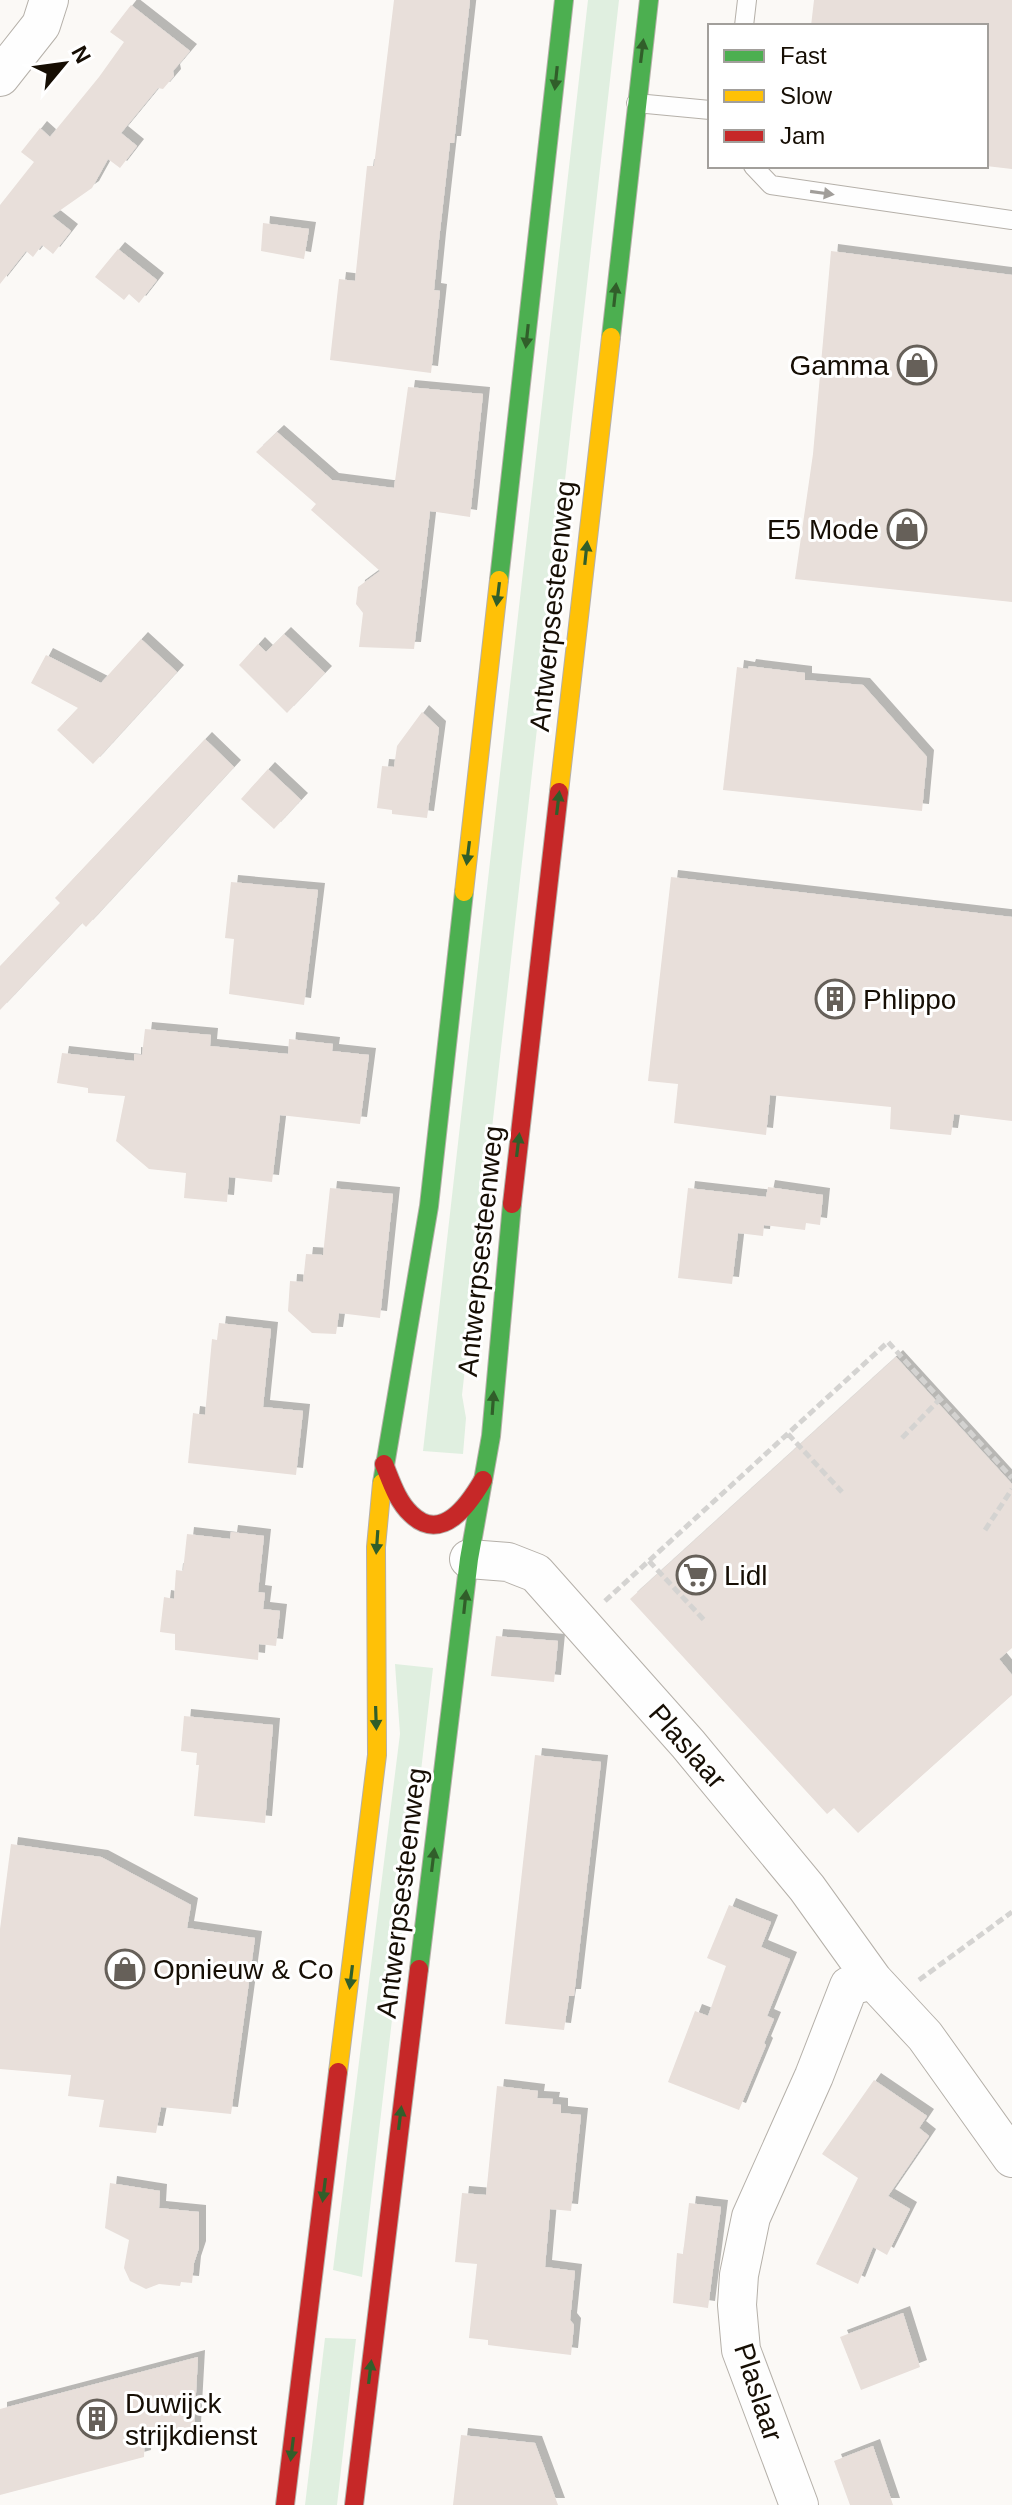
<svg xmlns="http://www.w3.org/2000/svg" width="1012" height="2505" viewBox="0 0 1012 2505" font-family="Arial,sans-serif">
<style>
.green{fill:#e0efe0}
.building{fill:#e8dfda;filter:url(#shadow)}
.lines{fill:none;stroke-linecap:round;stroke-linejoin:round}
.lane-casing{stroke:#b5b0a9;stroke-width:20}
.street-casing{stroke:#b5b0a9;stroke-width:40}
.fast-casing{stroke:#b5b0a9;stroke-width:20}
.slow-casing{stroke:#b5b0a9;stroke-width:20}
.jam-casing{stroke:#b5b0a9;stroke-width:20}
.path{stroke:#d4d3d1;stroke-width:5;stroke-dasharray:8 4;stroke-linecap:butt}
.lane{stroke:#fefefe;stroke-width:18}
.street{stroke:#fefefe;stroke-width:38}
.fast{stroke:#4caf50;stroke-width:18}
.slow{stroke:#ffc107;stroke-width:18}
.jam{stroke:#c62828;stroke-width:18}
.oneway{fill:#315e2a}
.oneway2{fill:#a19e9a}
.labels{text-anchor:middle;stroke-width:6;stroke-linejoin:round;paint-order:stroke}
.poi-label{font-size:28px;fill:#160e04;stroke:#fff;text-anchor:start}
.street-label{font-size:28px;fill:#160e04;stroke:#fff}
</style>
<defs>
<filter id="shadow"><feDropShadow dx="7" dy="-7" stdDeviation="0" flood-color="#0004"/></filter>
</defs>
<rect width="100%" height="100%" fill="#fbf9f6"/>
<path class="green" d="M588 0H619L462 1395 466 1418 463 1454 423 1451Z
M395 1664 433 1668 362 2277 333 2270 400 1734Z
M325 2338 356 2339 337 2505H305Z"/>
<path class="building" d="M394 0H470L454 143H450L439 240 434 290 440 291 431 373 330 360 339 279 355 281 367 166H374Z
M814 0H1012V169L986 166V26H811Z
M131 5 190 51 173 71 174 76 163 89 158 88 121 133 137 146 120 168 108 159 92 188 52 216 71 231 53 254 42 245 33 257 26 251 0 284V205L34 162 21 152 40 128 50 137 99 77 124 42 110 32Z
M263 223 309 229 304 259 261 251Z
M118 249 157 280 139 303 129 294 124 300 95 277Z
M831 251 1012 275V602L795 579 813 454Z
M408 387 483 394 470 517 430 511 414 649 359 647 363 613 356 604 358 587 380 571 311 510 316 504 256 452 277 432 332 480 394 488Z
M284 634 325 673 287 713 239 665 258 644 266 652Z
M141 639 177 672 93 764 57 730 78 708 31 683 46 655 101 683Z
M749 666 805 673V680L863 685 927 757 922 811 723 790 737 667 748 669Z
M422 712 439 728 427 818 392 814V810L377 808 382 766 394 767 397 746Z
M205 739 234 767 86 927 82 923 0 1010V966L60 903 55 898Z
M268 769 301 800 274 829 241 799Z
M671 877 1012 917V1121L954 1114 951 1135 890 1129 891 1107 770 1095 766 1135 674 1123 678 1084 648 1081Z
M231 882 318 890 304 1005 229 994 234 939 225 938Z
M145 1029 211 1035 210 1046 288 1054 289 1039 333 1044 332 1051 369 1055 360 1124 280 1115 272 1182 229 1177 227 1202 184 1198 186 1173 149 1169 116 1141 125 1096 88 1093V1088L57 1083 62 1053 134 1061V1054L142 1055Z
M768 1187 823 1195 820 1225 806 1223 805 1230 764 1225 763 1236 738 1233 732 1284 678 1278 688 1188 766 1197Z
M330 1188 393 1194 380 1318 339 1313 336 1334 312 1333 288 1311 290 1281 303 1282 306 1254 323 1255Z
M219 1323 271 1329 263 1407 303 1411 296 1475 188 1463 193 1413 205 1415 212 1339 217 1340Z
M896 1357 1012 1484V1648L999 1659 1012 1675V1695L858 1833 834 1808 827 1814 630 1599Z
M231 1532 264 1536 258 1592 265 1593 263 1609 280 1611 276 1646 259 1644 258 1660 175 1650V1634L160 1632 164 1597 174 1599 176 1570 183 1571 187 1534 230 1539Z
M496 1636 558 1641 554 1682 491 1676Z
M184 1716 273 1725 265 1823 194 1816 199 1765H196L197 1753 181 1751Z
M535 1755 601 1762 574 1996H569L564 2030 505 2024Z
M11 1844 101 1857 191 1905 187 1928 255 1938 231 2114 161 2107 156 2133 99 2127 104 2100 68 2096 71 2075 0 2069V1929Z
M729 1905 771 1922 761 1947 790 1959 767 2016 774 2019 764 2043 766 2045 739 2110 668 2082 695 2011 708 2016 726 1966 707 1958Z
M874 2080 927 2116 919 2128 929 2136 888 2196 910 2209 887 2255 873 2247 858 2284 816 2264 858 2178 822 2154Z
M497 2086 538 2091 537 2098 553 2099 552 2104 561 2105V2113L581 2115 571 2211 550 2209 545 2267 575 2271 570 2320 574 2325 571 2355 488 2345V2340L469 2338 477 2264 455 2262 462 2193 486 2195Z
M110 2183 160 2191 159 2208 199 2212V2248L194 2263 192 2283 181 2282 180 2286 159 2284 146 2289 130 2281 124 2268 129 2240 105 2228Z
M689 2203 721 2207 708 2308 673 2303 677 2253 683 2254Z
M903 2313 920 2367 861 2390 840 2337Z
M198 2357 194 2429H188L189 2435 145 2433 144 2457 0 2495V2409Z
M461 2435 535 2443 558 2505H453Z
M873 2446 893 2505H850L834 2461Z"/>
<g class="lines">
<defs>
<path id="lane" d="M744 26 747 0
M636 103 710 110
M753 166 771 185 1012 220"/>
<path id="street" d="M0 77 41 25 49 0
M469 1559 508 1562 536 1573 688 1744 807 1888 873 1980 925 2036 1012 2158
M799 2505 741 2350 737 2305 739 2275 751 2217 814 2076 849 1986 873 1980"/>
<path id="fast" d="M611 337 649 0
M499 580 564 0
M382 1483 429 1206 464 892
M419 1969 469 1559 491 1436 512 1204"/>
<path id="slow" d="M559 792 611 337
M464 892 499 580
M338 2072 377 1755 376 1547 382 1483"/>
<path id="jam" d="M512 1204 559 792
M384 1464C391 1481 397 1501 411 1514 442 1544 469 1504 483 1480
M285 2505 338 2072
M354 2505 419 1969"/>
</defs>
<use href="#lane" class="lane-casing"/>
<use href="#street" class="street-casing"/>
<use href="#fast" class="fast-casing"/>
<use href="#slow" class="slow-casing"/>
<use href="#jam" class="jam-casing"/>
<path class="path" d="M788 1434 842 1492
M902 1438 940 1399
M985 1530 1012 1489
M649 1561 704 1620
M605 1601 888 1342 1012 1478
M919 1980 1012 1912"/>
<use href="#lane" class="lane"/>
<use href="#street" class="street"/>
<use href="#fast" class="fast"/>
<use href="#slow" class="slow"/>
<use href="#jam" class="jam"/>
</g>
<defs><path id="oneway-solid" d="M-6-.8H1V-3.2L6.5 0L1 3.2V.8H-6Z" transform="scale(2)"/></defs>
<g class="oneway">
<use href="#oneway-solid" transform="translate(642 51) rotate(-83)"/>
<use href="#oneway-solid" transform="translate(556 78) rotate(96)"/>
<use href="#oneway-solid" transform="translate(615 295) rotate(-84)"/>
<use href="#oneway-solid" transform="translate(527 336) rotate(96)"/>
<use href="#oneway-solid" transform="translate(586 553) rotate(-84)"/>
<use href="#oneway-solid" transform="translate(498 594) rotate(97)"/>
<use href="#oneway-solid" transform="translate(558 803) rotate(-83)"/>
<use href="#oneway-solid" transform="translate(468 853) rotate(97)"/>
<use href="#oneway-solid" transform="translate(518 1145) rotate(-83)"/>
<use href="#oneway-solid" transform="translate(493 1403) rotate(-86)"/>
<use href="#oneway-solid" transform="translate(377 1542) rotate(94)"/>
<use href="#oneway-solid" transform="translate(465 1602) rotate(-84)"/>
<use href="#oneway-solid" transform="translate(376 1718) rotate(88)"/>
<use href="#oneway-solid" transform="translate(433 1860) rotate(-83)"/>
<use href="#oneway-solid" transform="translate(351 1977) rotate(97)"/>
<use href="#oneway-solid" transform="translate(400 2118) rotate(-83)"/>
<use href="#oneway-solid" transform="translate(324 2190) rotate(97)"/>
<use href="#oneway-solid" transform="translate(370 2372) rotate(-83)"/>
<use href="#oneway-solid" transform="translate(292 2449) rotate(97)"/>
</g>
<use class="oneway2" href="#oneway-solid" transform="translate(822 193) rotate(8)"/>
<defs>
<symbol id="shop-ring" viewBox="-11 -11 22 22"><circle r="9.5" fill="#fff" stroke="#666059" stroke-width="1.5"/><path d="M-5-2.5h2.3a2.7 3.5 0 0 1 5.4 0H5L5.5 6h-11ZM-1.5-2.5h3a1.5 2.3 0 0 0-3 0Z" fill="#666059"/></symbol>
<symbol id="building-ring" viewBox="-11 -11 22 22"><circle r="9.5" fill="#fff" stroke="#666059" stroke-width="1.5"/><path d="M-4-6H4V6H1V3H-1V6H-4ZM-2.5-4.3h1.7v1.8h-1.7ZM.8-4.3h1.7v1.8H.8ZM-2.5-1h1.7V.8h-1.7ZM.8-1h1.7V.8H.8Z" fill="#666059"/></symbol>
<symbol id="supermarket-ring" viewBox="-11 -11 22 22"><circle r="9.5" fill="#fff" stroke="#666059" stroke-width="1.5"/><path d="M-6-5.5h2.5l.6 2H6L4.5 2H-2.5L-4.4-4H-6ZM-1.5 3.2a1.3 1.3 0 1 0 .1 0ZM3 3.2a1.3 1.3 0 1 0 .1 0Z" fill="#666059"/></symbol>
</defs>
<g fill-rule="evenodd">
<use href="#shop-ring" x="895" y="343" width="44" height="44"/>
<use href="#shop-ring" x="885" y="507" width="44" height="44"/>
<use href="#building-ring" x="813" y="977" width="44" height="44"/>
<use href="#supermarket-ring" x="674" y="1553" width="44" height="44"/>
<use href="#shop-ring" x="103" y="1947" width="44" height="44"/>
<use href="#building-ring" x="75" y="2397" width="44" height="44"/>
</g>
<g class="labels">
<g class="poi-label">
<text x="889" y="375" text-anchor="end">Gamma</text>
<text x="879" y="539" text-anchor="end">E5 Mode</text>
<text x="863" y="1009">Phlippo</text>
<text x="724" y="1585">Lidl</text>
<text x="153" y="1979">Opnieuw &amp; Co</text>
<text x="125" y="2413">Duwijck<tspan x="125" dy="32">strijkdienst</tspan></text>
</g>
<g class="street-label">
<text transform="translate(552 606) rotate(-84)" y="10">Antwerpsesteenweg</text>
<text transform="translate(480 1251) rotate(-84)" y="10">Antwerpsesteenweg</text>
<text transform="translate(688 1746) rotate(49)" y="10">Plaslaar</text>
<text transform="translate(401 1893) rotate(-83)" y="10">Antwerpsesteenweg</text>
<text transform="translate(759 2392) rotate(72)" y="10">Plaslaar</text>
</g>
</g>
<rect x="708" y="24" width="280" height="144" fill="#ffffff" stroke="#a29f9b" stroke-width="2"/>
<rect x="724" y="50" width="40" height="12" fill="#4caf50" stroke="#a29f9b" stroke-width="2"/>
<text x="780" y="64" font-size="24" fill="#160e04">Fast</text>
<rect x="724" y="90" width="40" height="12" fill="#ffc107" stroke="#a29f9b" stroke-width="2"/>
<text x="780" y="104" font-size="24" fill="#160e04">Slow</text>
<rect x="724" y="130" width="40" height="12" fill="#c62828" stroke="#a29f9b" stroke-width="2"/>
<text x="780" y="144" font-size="24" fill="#160e04">Jam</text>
<g transform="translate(64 64) rotate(61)" stroke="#ffffff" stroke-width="6" paint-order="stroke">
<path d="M0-6L14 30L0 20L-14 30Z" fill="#160e04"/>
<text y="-12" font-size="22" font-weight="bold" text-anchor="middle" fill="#160e04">N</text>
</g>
</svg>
